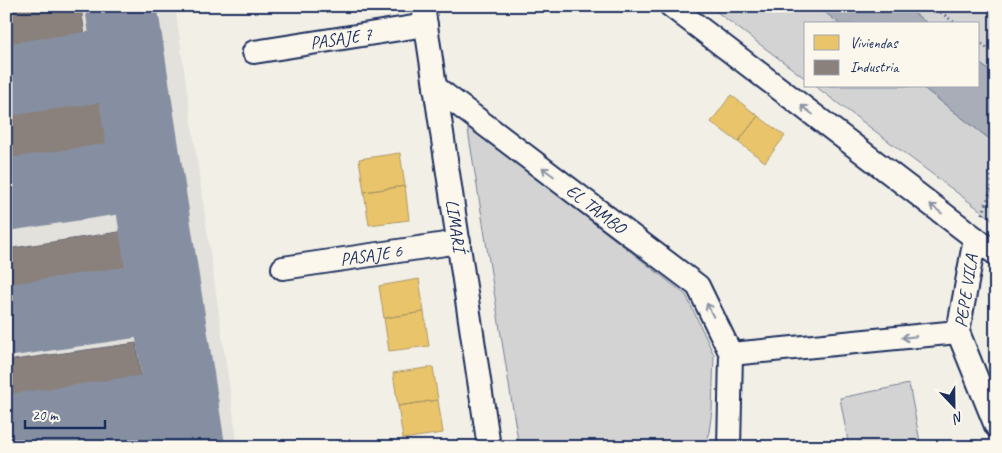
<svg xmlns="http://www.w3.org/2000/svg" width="1002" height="453" viewBox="0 0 1002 453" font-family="Caveat,sans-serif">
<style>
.built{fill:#e2e1dc}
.green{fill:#d2d3d2;stroke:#768198}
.water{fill:#a9adb7;stroke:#707b93}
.homes{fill:#e9c46a;stroke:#ab9766}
.industry{fill:#8a817c;stroke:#696873}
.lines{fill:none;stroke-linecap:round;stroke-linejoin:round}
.taxiway{stroke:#868fa2;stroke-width:72}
.minor-casing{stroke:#1b2f5e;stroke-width:26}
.path{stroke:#1b2f5e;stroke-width:3;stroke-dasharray:1 4;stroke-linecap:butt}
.minor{stroke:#fbf7ec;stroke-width:22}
.oneway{stroke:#8b93a5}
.labels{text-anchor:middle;stroke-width:5;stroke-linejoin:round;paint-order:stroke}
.street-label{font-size:18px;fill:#1b2f5e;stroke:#fbf7ec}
</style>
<rect width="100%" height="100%" fill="#f2efe6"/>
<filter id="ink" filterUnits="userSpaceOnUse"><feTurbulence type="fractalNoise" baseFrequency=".02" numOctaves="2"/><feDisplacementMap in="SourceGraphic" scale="10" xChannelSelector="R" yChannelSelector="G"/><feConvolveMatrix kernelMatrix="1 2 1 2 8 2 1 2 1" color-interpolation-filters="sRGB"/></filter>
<g filter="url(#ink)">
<path class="built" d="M6 6H175L238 447H6Z"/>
<path class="green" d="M709 6H817L840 24H806V79Z
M905 6H996V76L978 62V24H928Z
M815 86H921L996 144V222Z
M467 124 686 295 714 355 712 410 707 447H519Z
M909 384 921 447H849L840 398Z"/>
<path class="water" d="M817 6H905L928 24H840Z
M978 62 996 76V144L921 86H978Z"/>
<path class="homes" d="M731 95 758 116 738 142 711 122Z
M758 116 785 136 765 162 738 142Z
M400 153 405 186 364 192 359 159Z
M405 186 409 220 369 225 364 192Z
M419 279 424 312 384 318 379 286Z
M424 312 429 346 389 351 384 318Z
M433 367 438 400 398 406 393 373Z
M438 400 443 433 403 439 398 406Z"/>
<path class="industry" d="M6 6H81L87 51 6 63Z
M102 100 112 164 6 180V115Z
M125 231 134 291 6 311V249Z
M136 343 143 391 6 410V361Z"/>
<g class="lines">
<path class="taxiway" d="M121 6 189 447
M6 80 129 62
M6 195 146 174
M6 321 166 297
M6 431 183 406"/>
<defs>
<g id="minor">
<path id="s1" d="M423 6 489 447"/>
<path d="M671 6 996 254"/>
<path id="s2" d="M254 52 426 25"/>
<path id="s3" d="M435 87 698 286 731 354 729 447"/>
<path d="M975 238 958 332 996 426"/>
<path id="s4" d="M283 268 459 242"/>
<path d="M731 354 958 332"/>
</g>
</defs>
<use href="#minor" class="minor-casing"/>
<path class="path" d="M933 6 956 24
M978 41 996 55
M983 214 991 189
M996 222C994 201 987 173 996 153"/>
<use href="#minor" class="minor"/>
</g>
<defs><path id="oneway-shaft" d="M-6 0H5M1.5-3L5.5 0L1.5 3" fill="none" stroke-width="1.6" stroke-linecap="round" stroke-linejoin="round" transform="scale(1.25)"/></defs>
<g class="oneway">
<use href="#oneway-shaft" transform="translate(807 110) rotate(-143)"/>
<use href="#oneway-shaft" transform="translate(548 172) rotate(-143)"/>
<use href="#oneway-shaft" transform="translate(936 209) rotate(-143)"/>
<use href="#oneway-shaft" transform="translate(710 310) rotate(-116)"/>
<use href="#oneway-shaft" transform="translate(909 337) rotate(174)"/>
</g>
</g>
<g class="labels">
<g class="street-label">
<text dy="6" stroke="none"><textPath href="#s2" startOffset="88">PASAJE 7</textPath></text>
<text dy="6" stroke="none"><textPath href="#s3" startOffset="202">EL TAMBO</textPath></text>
<text dy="6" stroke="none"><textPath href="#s1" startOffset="222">LIMARÍ</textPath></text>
<text dy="6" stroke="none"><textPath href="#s4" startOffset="89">PASAJE 6</textPath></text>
<text transform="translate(966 291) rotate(-81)" y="6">PEPE VILA</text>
</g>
</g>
<rect width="1002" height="453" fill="none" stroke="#fbf7ec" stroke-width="25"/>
<rect x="12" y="12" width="977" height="428" fill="none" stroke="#1b2f5e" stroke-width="2" filter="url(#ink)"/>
<rect x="804" y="22" width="175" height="65" fill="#fbf7ec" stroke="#a1a7b3"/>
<rect x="814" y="35" width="25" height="15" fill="#e9c46a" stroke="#a1a7b3"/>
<text x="850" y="48" font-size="15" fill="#1b2f5e">Viviendas</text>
<rect x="814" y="60" width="25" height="15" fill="#8a817c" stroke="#a1a7b3"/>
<text x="850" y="72" font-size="15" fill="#1b2f5e">Industria</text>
<g transform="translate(954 406) rotate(158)" stroke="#fbf7ec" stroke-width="4" paint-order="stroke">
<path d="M0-4L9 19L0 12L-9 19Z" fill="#1b2f5e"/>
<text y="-8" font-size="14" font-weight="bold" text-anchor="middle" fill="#1b2f5e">N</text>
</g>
<path d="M25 420v8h80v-8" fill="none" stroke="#1b2f5e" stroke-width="2.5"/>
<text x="32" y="420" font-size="15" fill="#1b2f5e" stroke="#fbf7ec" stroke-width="4" paint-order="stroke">20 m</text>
</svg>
